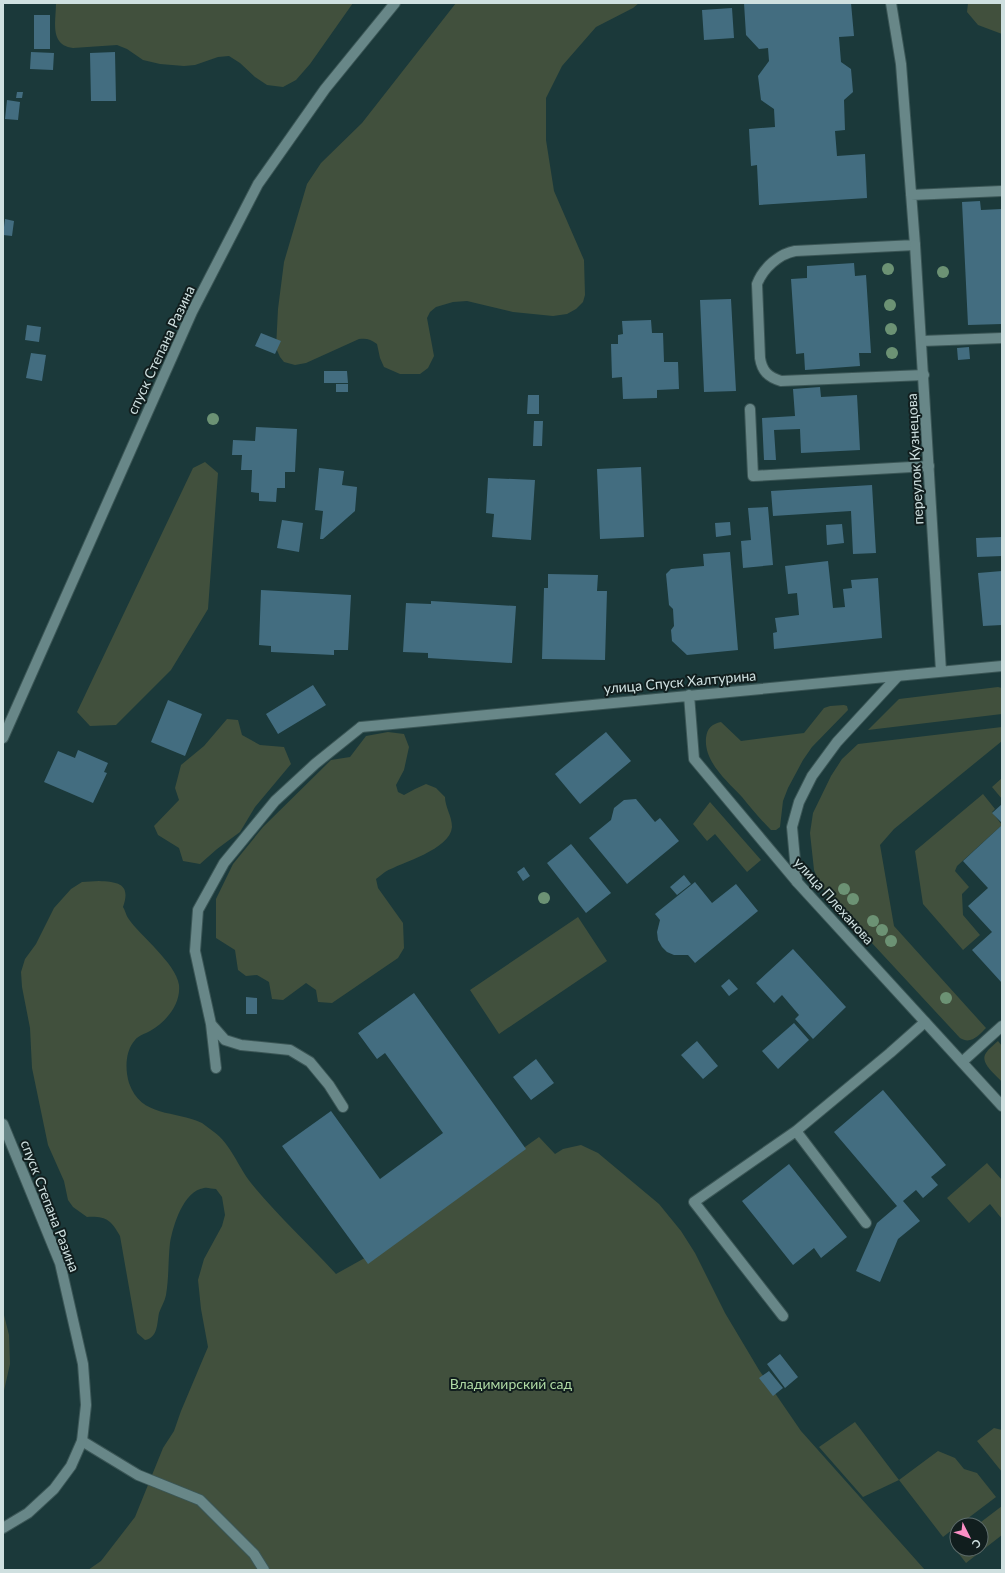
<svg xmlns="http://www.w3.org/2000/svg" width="1005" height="1573" viewBox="0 0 1005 1573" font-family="Lato,sans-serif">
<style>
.green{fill:#41503d}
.building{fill:#436d80}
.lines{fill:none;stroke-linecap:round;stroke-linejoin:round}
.service-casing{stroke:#3b5656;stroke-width:12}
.minor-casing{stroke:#3b5656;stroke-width:12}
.secondary-casing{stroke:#3b5656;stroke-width:12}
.service{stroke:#688788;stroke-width:10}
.minor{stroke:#688788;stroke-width:10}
.secondary{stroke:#688788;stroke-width:10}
.tree{fill:#6c9274}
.labels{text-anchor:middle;stroke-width:4;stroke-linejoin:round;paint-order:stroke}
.street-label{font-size:14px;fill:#cfe0e0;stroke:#111e1e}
.park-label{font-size:14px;fill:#afdaa4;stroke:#111e1e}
</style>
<rect width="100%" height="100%" fill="#1b393a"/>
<path class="green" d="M56 3H353L310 64 296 80 283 87 267 85 255 77 240 63 229 56 218 57 195 65 184 66 160 64 143 60 127 49 117 45 73 48C49 45 56 21 56 3Z
M456 3H639L633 8 596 27 562 66 546 98V140L554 191 584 260 585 295 583 302 576 309 567 314 553 316 513 312 467 301 453 302 436 307 430 312 427 318 434 356 428 368 420 374H400L384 367 380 358 377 344C371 339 366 338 359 339L306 363 295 365 284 362 280 357 276 348 278 309 284 262 307 184 321 163 362 123Z
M968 3H1002V34L978 25 967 12Z
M205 462 218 473 208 609 171 670 116 725 90 726 77 712 193 468Z
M998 687 1002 688V714L868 730 899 699Z
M844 705 847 706 848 710 812 747 803 760 788 788 783 801 780 827 776 830H771C761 820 751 808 742 797 727 781 704 762 706 738 707 728 712 724 721 722L741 741 804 733 824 708 830 706Z
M227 719 238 720 242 735 260 745 284 747 291 764 255 807 240 832 217 849 200 864 183 861 179 848 158 835 154 826 179 800 175 788 181 765 204 746Z
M1002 727V741L894 829 880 845 894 926 986 1028C979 1035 971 1045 960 1038L832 900 820 885 814 870 810 833 813 813 831 776 842 759 858 744Z
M388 732 404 734 409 747 404 770 396 785 398 792 404 795 415 789 426 784 436 788 445 797C445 807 452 816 452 827 450 850 402 862 385 872 382 874 379 877 376 879L378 888 403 923 404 948 398 958 332 1003 318 1002 316 990 306 983 283 1000 272 999 269 982 257 975 246 976 238 970 235 950 216 938V899L233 864 263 827 331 760 350 757 366 736Z
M1002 778V799L992 787Z
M983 794 995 809 992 812 1002 825 957 866 955 871 969 887 962 894 963 915 980 935 963 950 923 904 915 851Z
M710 802 761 860 747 872 715 834 707 841 693 824Z
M99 881C119 882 131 884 123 907 125 910 126 915 128 918 140 936 176 963 179 985 181 1004 166 1022 150 1031 145 1034 139 1035 135 1040 125 1051 125 1070 129 1083 141 1118 175 1110 202 1123 206 1126 210 1129 214 1132 230 1143 239 1168 251 1183 277 1215 308 1243 336 1274L379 1250 539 1137 555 1154 563 1149 581 1145 598 1153 659 1204 681 1231 695 1253 725 1313 759 1370 801 1431 925 1570H88L101 1561 135 1517 163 1448 174 1431 181 1411 208 1347 201 1309 198 1280 204 1259 222 1226 225 1215 222 1197 216 1189C212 1189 207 1187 204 1188 183 1191 173 1226 170 1243 168 1260 169 1278 166 1295 165 1301 161 1307 159 1313 157 1323 158 1338 145 1340L137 1333 120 1236C111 1220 106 1216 87 1217L73 1207 68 1200 64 1181 48 1145 32 1068 30 1028 22 987 21 972 25 959 36 944 54 908 71 889 82 882Z
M578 917 607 961 499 1034 470 990Z
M998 1041 1002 1046V1082C996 1075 979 1063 986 1053 989 1048 994 1045 998 1041Z
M987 1163 1002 1180V1219L990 1204 969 1223 947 1198Z
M3 1311 9 1335 10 1364 3 1395Z
M855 1422 899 1480 938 1451 955 1458 964 1469 977 1473 996 1497 959 1525H957V1526L943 1537 899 1480 863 1497 819 1447Z
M994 1428 1002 1430V1472L977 1441Z
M1002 1506V1535L966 1563 952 1545 957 1541V1549H981V1525H977Z"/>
<path class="building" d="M744 3H851L854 36 839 37 841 62 851 69 853 92 844 100 845 130 835 131 837 156 865 154 867 198 759 205 757 165 751 166 749 129 775 127 774 109 761 100 758 76 769 61 768 48 759 49 746 35Z
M732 8 734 38 704 40 702 10Z
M34 15H50V49H34Z
M31 52 54 53 53 70 30 69Z
M115 52 116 101H91L90 53Z
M17 92H23L22 98H16Z
M7 100 20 102 18 120 5 119Z
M980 201 981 210 1002 209V324L968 325 962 202Z
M5 219 14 221 12 236 3 235Z
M854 263 855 276 866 275 871 353H859L860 366 805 370 804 353 796 354 791 279 807 278V266Z
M731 299 736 391 704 392 700 300Z
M651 320 652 333H663L664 362H678L679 389 657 390V398L623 399 622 377 612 378 611 344H618V335L623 334 622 321Z
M27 325 41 327 39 342 25 340Z
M261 333 281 341 275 354 255 346Z
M969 347 970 359 958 360 957 348Z
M31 353 46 355 42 381 26 378Z
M324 371H347L348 383H324Z
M336 384H348V392H336Z
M820 387 821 397 857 395 860 450 801 453 800 429 774 430 776 460H764L762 418 795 416 793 389Z
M528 395H539V414H527Z
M534 421H543L542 446H533Z
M256 427 297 429 295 472H285V488H277L276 502 259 501V493L251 492 252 470H241L242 455H232L233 440 255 441Z
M641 467 644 537 600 539 597 469Z
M319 468 344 471 342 485 357 487 355 511 323 539H320L323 511 315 510Z
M488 478 535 480 531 540 492 537 494 514 486 513Z
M872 485 876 553 853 554 851 511 773 516 771 491Z
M768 507 773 565 743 568 741 541 751 540 748 508Z
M282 520 303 523 299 552 277 548Z
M730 522 731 535 716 537 715 523Z
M842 524 844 543 827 545 826 525Z
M1002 537V556L977 557 976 538Z
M730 552 738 650 687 655 672 641 671 630 674 626 673 609 669 605 666 574 671 569 704 566 703 554Z
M828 561 833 608 845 607 843 589 852 588 851 580 878 578 882 638 774 649 773 633 777 632 775 618 799 615 797 593 788 594 785 566Z
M1002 571V625L983 626 978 573Z
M548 574 598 575 597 591H607L605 660 542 659 544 588H548Z
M261 590 351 595 348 650H334V655L271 652V646L259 645Z
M431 601 516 606 512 663 428 658V653L403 652 406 603 431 604Z
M313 685 326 705 278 734 266 714Z
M168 700 202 714 185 756 151 742Z
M606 732 631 761 580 804 555 774Z
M78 750 108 763 104 772 107 773 93 803 44 782 58 751 75 758Z
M636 799 655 822 660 818 679 841 627 884 589 838 611 820 614 808 624 800Z
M1002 804V823L992 813Z
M1002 825V983L972 950 992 932 968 906 988 888 963 861Z
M571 844 611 893 586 913 547 863Z
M524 867 530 876 523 881 517 872Z
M684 875 691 884 677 895 670 887Z
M695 882 712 903 736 884 758 911 695 963 688 955H674L667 952 662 947 658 940 657 932 660 920 655 914Z
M793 949 846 1007 813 1039 795 1019 799 1015 782 995 774 1003 756 983Z
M729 979 738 989 729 996 721 986Z
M414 993 526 1149 368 1264 282 1146 331 1111 380 1179 443 1133 385 1053 377 1059 358 1033Z
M246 997 257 998V1014H246Z
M794 1023 809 1040 778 1069 762 1051Z
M697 1041 718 1066 703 1079 681 1055Z
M536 1059 554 1083 531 1100 513 1077Z
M883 1090 946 1165 931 1177 938 1185 923 1198 916 1190 903 1201 920 1221 898 1239 880 1282 856 1271 877 1223 897 1206 834 1132Z
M789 1164 847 1237 821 1258 814 1248 793 1265 742 1201Z
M780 1354 798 1377 785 1388 767 1364Z
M769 1371 783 1388 773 1396 759 1378Z"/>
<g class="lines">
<defs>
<path id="service" d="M891 3 901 64 915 245 795 251C779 254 763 268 757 284L760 358C762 371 768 377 781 381L924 375
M911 195 1002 191
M922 341 1002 338
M750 409 753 476 929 466
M797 882 792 827 799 802 812 776 837 742 898 676
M211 1024 225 1040 241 1045 290 1050 310 1062 329 1085 343 1107
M962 1062 1002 1026
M216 1068 211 1024 195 951 198 910 224 863 275 801 315 764 361 727
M796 1131 866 1223
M783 1316 694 1202 796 1131 890 1053 925 1022
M82 1441 138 1475 200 1500 254 1554 264 1570"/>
<path id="minor" d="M915 245 941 671
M689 695 694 759 797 882 1002 1106
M361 727 1002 666"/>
<path id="secondary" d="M3 738 192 312 258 184 325 89 395 3
M3 1124 60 1263 83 1364 86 1405 82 1441 71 1466 54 1489 28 1513 3 1528"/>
</defs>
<use href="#service" class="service-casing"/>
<use href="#minor" class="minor-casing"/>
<use href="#secondary" class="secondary-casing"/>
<use href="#service" class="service"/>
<use href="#minor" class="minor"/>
<use href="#secondary" class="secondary"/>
</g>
<g class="tree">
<circle cx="888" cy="269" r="6"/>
<circle cx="943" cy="272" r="6"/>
<circle cx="890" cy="305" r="6"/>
<circle cx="891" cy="329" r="6"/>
<circle cx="892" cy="353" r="6"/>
<circle cx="213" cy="419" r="6"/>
<circle cx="844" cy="889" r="6"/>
<circle cx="544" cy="898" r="6"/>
<circle cx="853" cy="899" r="6"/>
<circle cx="873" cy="921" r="6"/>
<circle cx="882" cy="930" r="6"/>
<circle cx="891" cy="941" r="6"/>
<circle cx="946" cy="998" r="6"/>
</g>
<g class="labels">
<g class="street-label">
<text transform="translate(161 350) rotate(-65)" y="5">спуск Степана Разина</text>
<text transform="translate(915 459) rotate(-93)" y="5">переулок Кузнецова</text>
<text transform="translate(680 682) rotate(-5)" y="5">улица Спуск Халтурина</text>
<text transform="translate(834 901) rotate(48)" y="5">улица Плеханова</text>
<text transform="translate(50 1206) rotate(69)" y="5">спуск Степана Разина</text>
</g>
<g class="park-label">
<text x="511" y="1389">Владимирский сад</text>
</g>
</g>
<rect width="1005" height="1573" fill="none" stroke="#cfe0e0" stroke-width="8"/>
<g transform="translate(969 1537) rotate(132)"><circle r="19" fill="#111e1e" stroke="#5d6c6c"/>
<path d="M0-3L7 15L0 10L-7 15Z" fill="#fb8fc5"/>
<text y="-6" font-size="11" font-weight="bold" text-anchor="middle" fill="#cfe0e0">С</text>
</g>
</svg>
